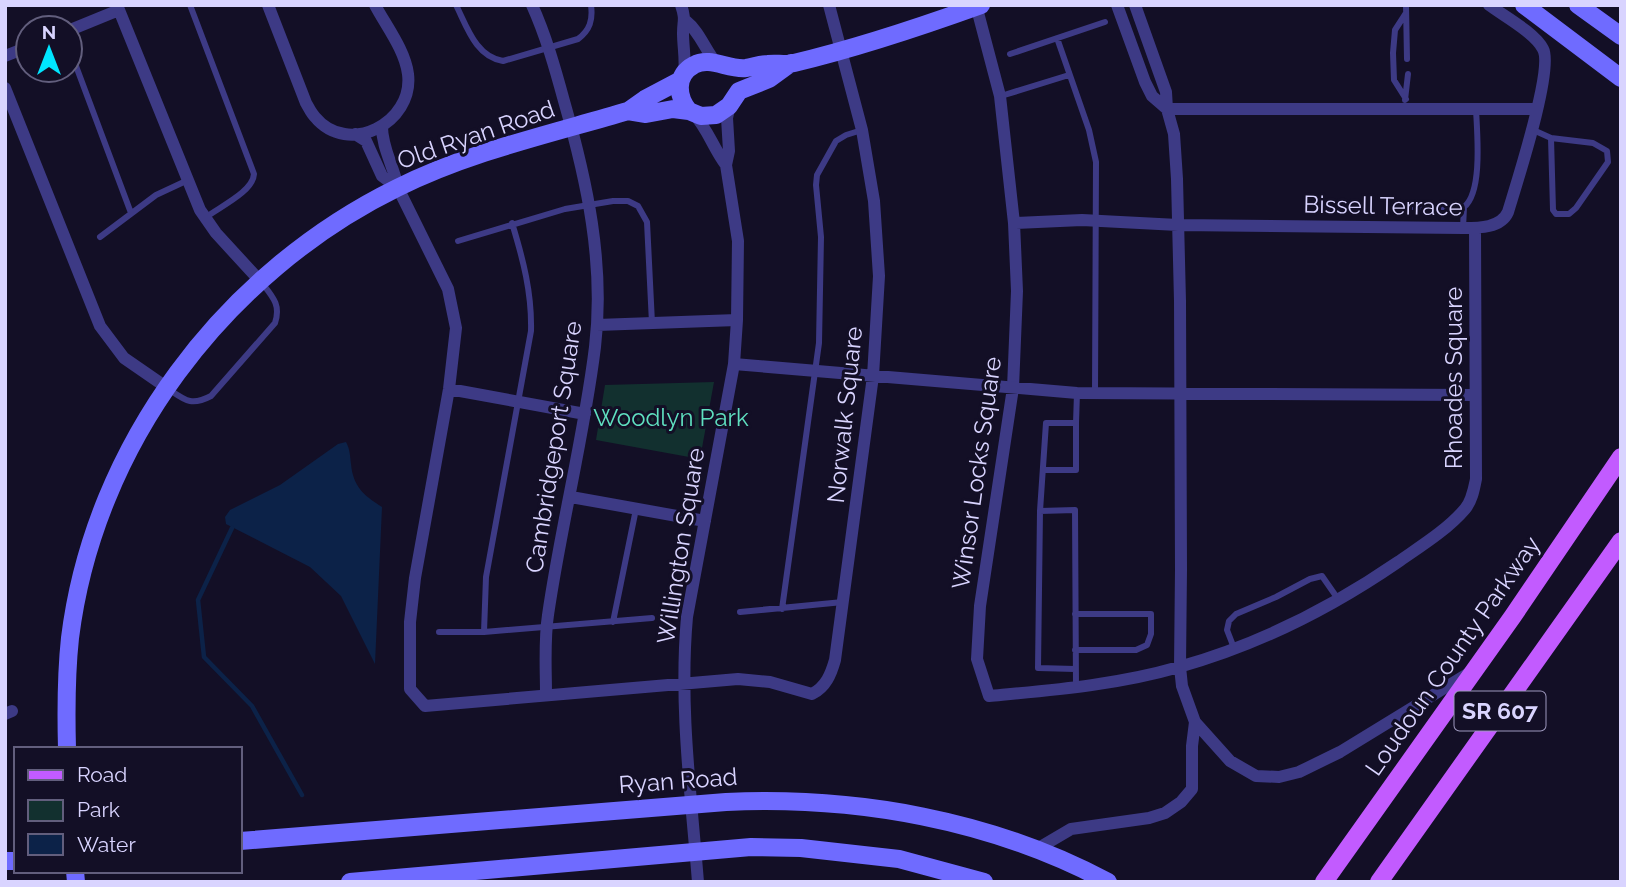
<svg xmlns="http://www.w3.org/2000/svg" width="1626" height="887" viewBox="0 0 1626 887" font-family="Raleway,sans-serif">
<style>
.green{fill:#12302f}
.water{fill:#0c2248}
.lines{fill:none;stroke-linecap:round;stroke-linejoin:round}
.stream{stroke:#0c2248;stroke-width:4.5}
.lane{stroke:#3d3a85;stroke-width:6}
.street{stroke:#3d3a85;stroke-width:12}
.secondary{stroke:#6f6bff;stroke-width:18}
.primary{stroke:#c25bff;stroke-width:18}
.labels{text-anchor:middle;stroke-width:6;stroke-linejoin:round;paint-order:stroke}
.shield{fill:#130f26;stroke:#9e99be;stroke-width:2}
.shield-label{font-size:23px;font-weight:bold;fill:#d9d4ff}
.street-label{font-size:24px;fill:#d9d4ff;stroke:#130f26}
.park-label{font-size:24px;fill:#5fe0c0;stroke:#130f26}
</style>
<rect width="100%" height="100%" fill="#130f26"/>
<path class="green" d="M714 382 700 459 596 440 605 385Z"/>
<path class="water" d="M346 442C350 449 350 456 351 464 353 486 363 495 382 507L375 664 341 596 310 567 226 524 225 517 230 510 280 485 338 444Z"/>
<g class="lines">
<path class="stream" d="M232 528 198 600 204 657 252 706 302 795"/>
<path class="lane" d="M190 5 254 174C253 192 219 207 205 218
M456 5C467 27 476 57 503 61L578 39C590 30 593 20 591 5
M1406 5 1407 59
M1057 38 1089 130 1096 162 1095 393
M70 50 131 213
M1010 54 1105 22
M1001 96 1069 75
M1406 99 1394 80 1393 53 1395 30 1406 13
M1405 100 1408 74
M1531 129 1551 138 1553 210 1556 214H1569L1576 208 1608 162 1607 151 1593 143 1551 138
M1403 207H1464
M512 223C523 259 532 293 531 331L486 577 484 632 652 618
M1463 228 1464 207C1483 192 1477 132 1476 109
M100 237 156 195 186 181
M458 241 565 209 613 201H628L638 206 647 222 652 323
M170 390C186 401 192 406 211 396L275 323C281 305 273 297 262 283
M1043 470H1076V423
M1040 511 1038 668 1075 669
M782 609 819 343 821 237 816 185 817 175 836 141 846 135 862 130
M740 612 843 602
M1075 614H1151V634L1147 645 1136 650H1075
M613 622 636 509
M439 632H484
M1234 648 1227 630 1229 621 1236 614 1276 597 1310 579 1322 576 1338 599
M1076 688 1075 510 1040 511 1046 423H1076L1077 393"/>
<path class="street" d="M117 5 200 210 216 233 260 281
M268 5 306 103C309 108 311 113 315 117 348 157 414 123 408 74 405 50 386 26 375 5
M532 5C546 36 555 68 564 101 587 181 605 264 595 347 584 437 561 525 548 615 544 641 546 668 546 695
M681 5C686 20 683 20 683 33 683 47 686 60 684 74
M976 5 1000 96 1014 223 1017 291 1013 388 980 606 977 659 989 696C1053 690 1117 685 1179 667 1258 645 1331 608 1398 562 1421 546 1447 530 1465 509 1472 501 1474 489 1476 479L1475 228
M1117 5 1145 82 1152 96 1167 109
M1135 5 1166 92 1167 109 1174 134 1177 179 1180 301 1181 569 1180 667 1182 686 1195 722
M686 21C700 32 705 50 717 64
M70 30 119 10
M5 56 28 47
M5 88 100 326 124 358 166 387
M1167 109H1536
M693 113C708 129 713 148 726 165
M382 127C382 148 394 167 398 188L448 289 456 328 449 389 415 578 410 622V689L425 706 738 679 770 682 812 694C826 687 831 674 835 660L873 376 879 276 874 201 862 130 829 5
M355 134 366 141 382 176 398 188
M1014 223 1082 220 1178 225 1463 228C1479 228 1501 228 1508 212 1516 185 1554 69 1543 49 1535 33 1504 16 1489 5
M597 325 737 320
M734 364 1077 393 1475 395
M449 389 585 414
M571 497 705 521
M5 714 12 711
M1037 849 1071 829 1149 818 1165 813 1181 802 1192 789V746L1195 722 1230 761 1256 776 1279 777 1299 772 1340 752 1469 673
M698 882C691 794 679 705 687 617L734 364 737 320 738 241 726 165 729 151 727 118 730 105"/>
<path class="secondary" d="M1524 5 1621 78
M1578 5 1621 36
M628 111 646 114 673 109 689 111 701 116 716 115 729 106 739 91 769 79 791 63
M689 111C677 97 675 75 694 65 710 56 728 70 746 68 753 67 760 64 768 64 776 63 786 65 794 63 857 48 920 27 981 5
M67 749C66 711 66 675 70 638 94 445 224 273 397 188 469 152 550 134 628 111L645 99 681 80
M240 841 726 802C857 796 992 820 1108 882
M5 861H16
M75 871 76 882
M350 882 751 847 801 848 899 859 984 882"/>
<path class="primary" d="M1324 882 1513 616 1621 457
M1379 882 1621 541"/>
</g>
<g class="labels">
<rect class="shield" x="1454.5" y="691.5" width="91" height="39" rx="5"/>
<g class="shield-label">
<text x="1500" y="719">SR 607</text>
</g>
<g class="street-label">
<text transform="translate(476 135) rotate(-19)" y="8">Old Ryan Road</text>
<text transform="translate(1383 206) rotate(1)" y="8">Bissell Terrace</text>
<text transform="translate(1454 378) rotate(-90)" y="8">Rhoades Square</text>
<text transform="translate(845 415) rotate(-84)" y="8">Norwalk Square</text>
<text transform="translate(554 447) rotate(-81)" y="8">Cambridgeport Square</text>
<text transform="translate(977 473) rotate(-82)" y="8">Winsor Locks Square</text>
<text transform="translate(681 546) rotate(-81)" y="8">Willington Square</text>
<text transform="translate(1453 656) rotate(-55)" y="8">Loudoun County Parkway</text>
<text transform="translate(678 781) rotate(-4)" y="8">Ryan Road</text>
</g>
<g class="park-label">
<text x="671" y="426">Woodlyn Park</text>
</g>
</g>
<rect width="1626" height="887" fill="none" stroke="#d9d4ff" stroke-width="14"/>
<rect x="14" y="747" width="228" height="126" fill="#130f26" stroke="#625e7d" stroke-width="2"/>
<rect x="28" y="770" width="35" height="10" fill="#c25bff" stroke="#625e7d" stroke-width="2"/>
<text x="77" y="782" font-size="21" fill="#d9d4ff">Road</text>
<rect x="28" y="800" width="35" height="21" fill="#12302f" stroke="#625e7d" stroke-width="2"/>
<text x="77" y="817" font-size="21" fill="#d9d4ff">Park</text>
<rect x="28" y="834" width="35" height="21" fill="#0c2248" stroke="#625e7d" stroke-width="2"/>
<text x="77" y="852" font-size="21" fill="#d9d4ff">Water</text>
<g transform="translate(49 49)"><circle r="33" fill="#130f26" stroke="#625e7d" stroke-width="2"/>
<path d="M0-5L12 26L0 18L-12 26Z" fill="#00e5ff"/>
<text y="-10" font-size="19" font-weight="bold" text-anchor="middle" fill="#d9d4ff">N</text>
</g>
</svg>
